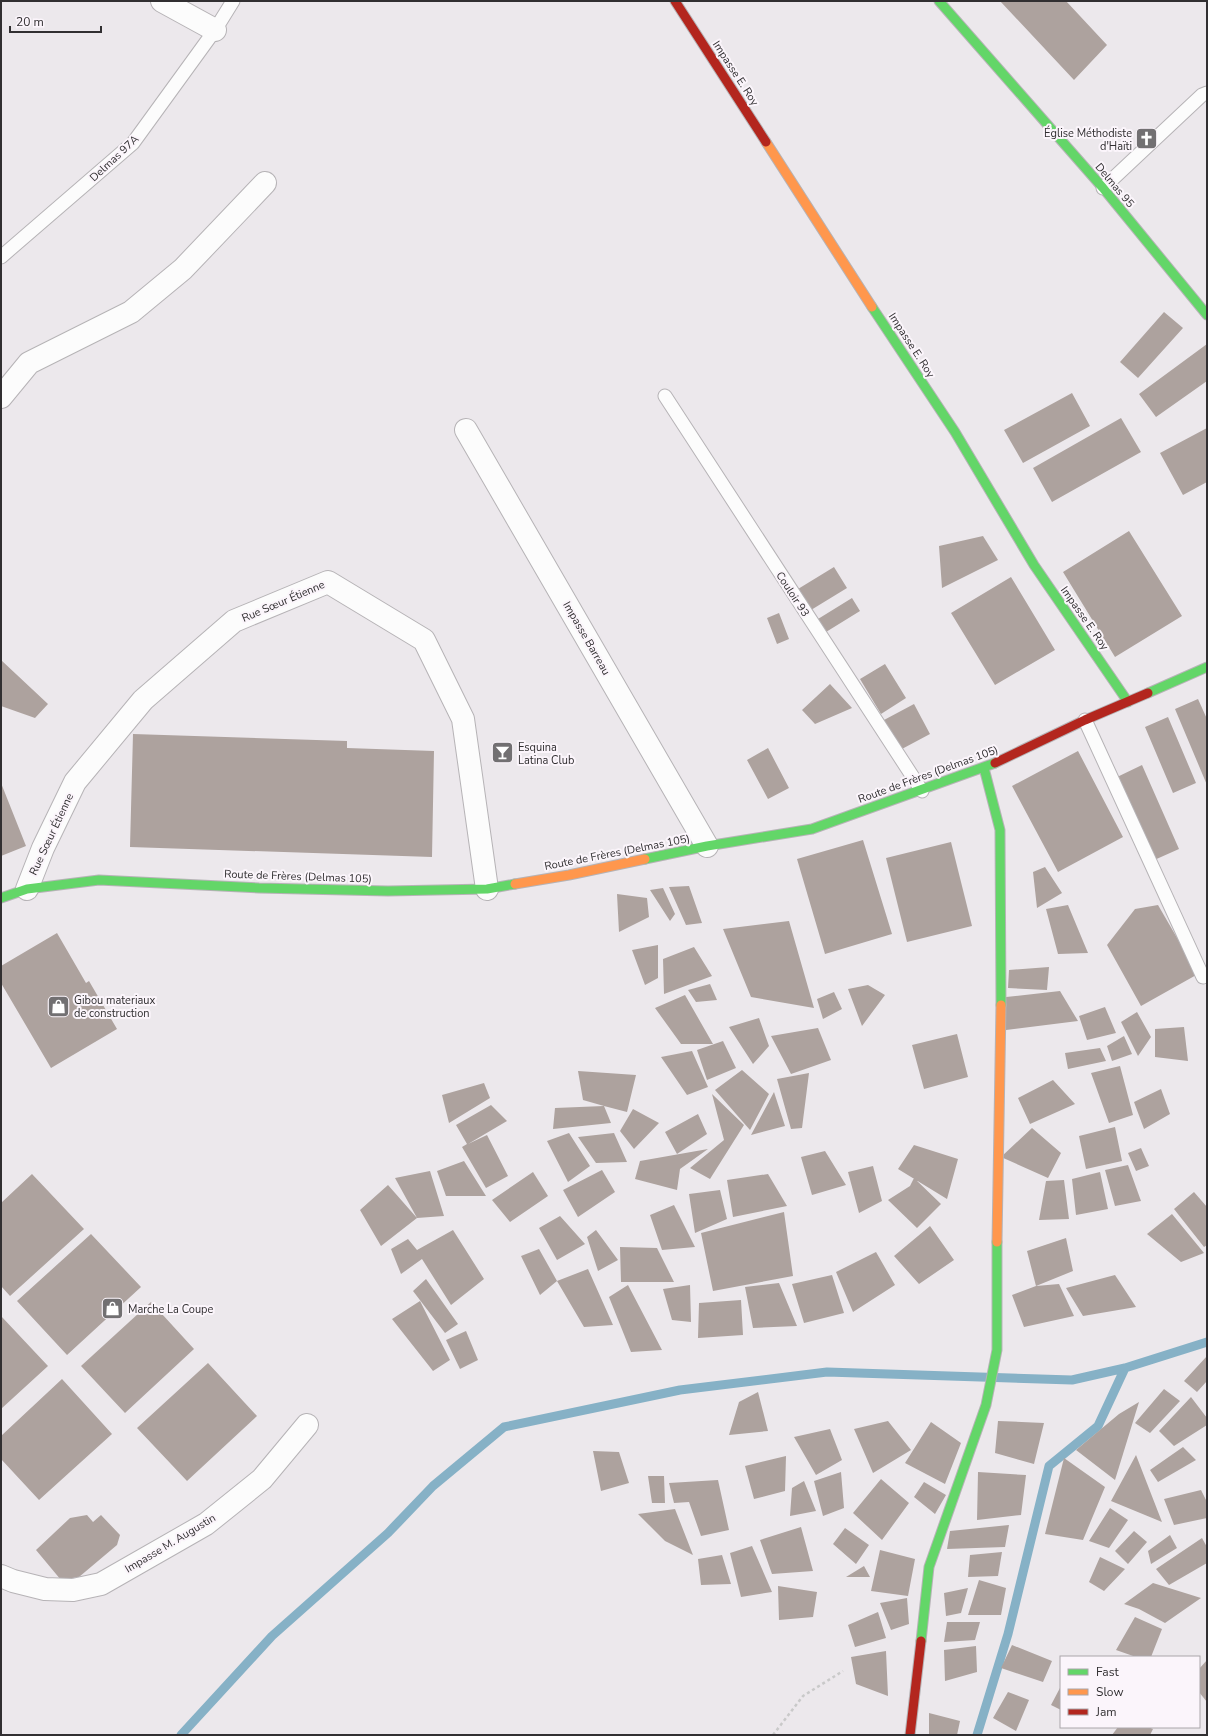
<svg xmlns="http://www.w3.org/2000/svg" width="1208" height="1736" viewBox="0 0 1208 1736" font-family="'Nunito Sans',sans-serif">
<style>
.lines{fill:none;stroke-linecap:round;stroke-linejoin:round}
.stream{stroke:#86b1c6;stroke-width:9}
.building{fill:#ada29e}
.lane-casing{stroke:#b6b3b6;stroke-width:15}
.street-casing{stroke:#b6b3b6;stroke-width:24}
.fast-casing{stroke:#b6b3b6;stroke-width:11}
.slow-casing{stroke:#b6b3b6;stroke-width:11}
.jam-casing{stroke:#b6b3b6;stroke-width:11}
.path{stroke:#c9c9c9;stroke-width:2.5;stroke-dasharray:3 3;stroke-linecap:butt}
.lane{stroke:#fcfcfc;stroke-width:13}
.street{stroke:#fcfcfc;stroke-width:22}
.fast{stroke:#63d668;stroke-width:9}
.slow{stroke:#ff974d;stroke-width:9}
.jam{stroke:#b3261e;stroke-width:9}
.labels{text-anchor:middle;stroke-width:4;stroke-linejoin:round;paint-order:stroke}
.street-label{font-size:11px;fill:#312f31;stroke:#fbf5fb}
.poi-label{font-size:11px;fill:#312f31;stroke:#fbf5fb;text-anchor:start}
</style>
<rect width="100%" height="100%" fill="#ece8ec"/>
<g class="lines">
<path class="stream" d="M181 1735 272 1636 388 1533 433 1486 504 1427 680 1390 827 1372 1072 1380 1125 1368 1207 1342
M977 1735 1008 1634 1049 1466 1098 1426 1125 1368"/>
</g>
<path class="building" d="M1000 1H1066L1107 45 1074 80Z
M1164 312 1183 328 1138 378 1120 362Z
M1207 344V381L1156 417 1139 394Z
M1072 393 1090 426 1023 463 1004 430Z
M1121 418 1141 452 1052 502 1033 468Z
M1207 428V482L1183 495 1160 453Z
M1129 531 1182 616 1115 657 1063 572Z
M983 536 998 560 942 588 939 546Z
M834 567 847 588 811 610 798 589Z
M1011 577 1055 650 995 685 951 613Z
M852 598 860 611 826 632 818 619Z
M779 613 789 639 777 644 767 618Z
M1 660 48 704 35 718 1 706Z
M885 664 906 698 881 714 860 679Z
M830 684 852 708 815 724 802 710Z
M1198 699 1207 719V785L1175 709Z
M914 704 930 734 900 750 884 720Z
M1168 717 1196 783 1173 793 1145 727Z
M133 734 347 741V748L434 751 432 857 130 847Z
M768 748 789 788 768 799 747 760Z
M1078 751 1123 837 1058 872 1012 786Z
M1142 765 1179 849 1152 861 1115 778Z
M1 783 26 846 1 856Z
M863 840 892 934 825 954 797 859Z
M951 842 972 926 907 942 886 858Z
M1045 867 1062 893 1037 908 1033 872Z
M689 886 702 923 686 925 669 887Z
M663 888 675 914 670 921 650 890Z
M617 894 647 898 649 917 619 932Z
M1068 905 1088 953 1058 954 1046 909Z
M1158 905 1198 974 1141 1006 1107 945 1135 909Z
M789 921 814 1008 751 997 723 929Z
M57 933 86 983 89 981 117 1029 51 1068 1 983V966Z
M658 945V978L645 985 632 950Z
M694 947 712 976 664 994 663 959Z
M1049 967 1047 990 1008 988 1009 970Z
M710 984 717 1000 696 1002 688 990Z
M868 985 885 995 862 1026 848 989Z
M1060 991 1078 1021 1006 1030V997Z
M834 992 842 1009 823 1019 817 999Z
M685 995 713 1044H681L655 1008Z
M1105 1007 1116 1033 1087 1040 1079 1016Z
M1137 1012 1151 1037 1138 1056 1121 1022Z
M759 1018 769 1046 753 1064 729 1027Z
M1184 1027 1188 1061 1155 1057V1029Z
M818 1028 831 1060 791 1074 771 1036Z
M957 1034 968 1077 924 1089 912 1045Z
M1124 1036 1132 1054 1112 1061 1107 1046Z
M723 1041 736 1068 707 1080 697 1050Z
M1100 1048 1106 1061 1068 1069 1065 1053Z
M692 1051 708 1087 687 1095 661 1057Z
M1120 1066 1133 1115 1109 1123 1091 1073Z
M742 1070 769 1094 750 1130 715 1090Z
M578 1071 636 1075 627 1112 604 1106 611 1123 553 1129 555 1108 604 1106 583 1100Z
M809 1073 802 1128 791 1129 777 1079Z
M1053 1080 1075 1104 1030 1124 1018 1098Z
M484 1083 490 1098 449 1123 442 1095Z
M1161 1089 1170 1114 1144 1129 1134 1102Z
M774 1092 785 1126 751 1135Z
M712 1094 744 1125 710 1179 690 1168 724 1140Z
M491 1105 507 1121 468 1144 487 1135 508 1176 486 1188 462 1147 467 1144 456 1125Z
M633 1109 659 1123 634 1149 620 1131Z
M698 1114 707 1134 677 1154 665 1132Z
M1115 1127 1122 1161 1086 1169 1079 1136Z
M1032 1128 1061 1153 1048 1178 1001 1157Z
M569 1133 590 1166 568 1182 547 1141Z
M614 1133 627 1162 596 1163 578 1137Z
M914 1145 958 1159 947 1199 898 1169Z
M1141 1148 1149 1166 1136 1171 1128 1153Z
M708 1149 680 1169 677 1190 635 1179 640 1161Z
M825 1151 846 1185 812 1195 801 1157Z
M464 1161 486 1196H446L437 1171Z
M1128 1165 1141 1201 1115 1206 1105 1170Z
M873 1166 882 1201 859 1213 848 1172Z
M602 1170 615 1192 578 1217 563 1190Z
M430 1171 444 1216 417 1218 395 1178Z
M533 1172 548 1196 510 1222 492 1200Z
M1100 1172 1108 1209 1076 1215 1072 1179Z
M32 1174 84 1229 10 1296 1 1286V1203Z
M768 1174 787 1206 733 1217 727 1180Z
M914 1178 941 1204 917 1228 888 1200 910 1186Z
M1064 1180 1069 1219 1039 1220 1046 1181Z
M388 1185 417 1218 381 1246 360 1210Z
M720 1190 727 1219 695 1233 689 1194Z
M1194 1192 1207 1207V1245L1204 1247 1174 1209Z
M674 1205 695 1247 662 1250 650 1215Z
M784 1212 793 1276 713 1291 701 1233Z
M1172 1214 1204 1253 1181 1262 1147 1234Z
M560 1216 585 1244 557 1260 539 1228Z
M930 1226 954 1260 919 1284 894 1256Z
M453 1230 484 1279 451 1305 422 1259 401 1274 391 1249 408 1239 417 1250Z
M596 1230 618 1260 598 1271 587 1237Z
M91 1234 141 1287 67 1355 17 1301Z
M1066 1238 1073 1271 1036 1286 1059 1284 1074 1316 1024 1327 1012 1295 1036 1286 1027 1251Z
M620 1247 657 1248 674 1282H621Z
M539 1249 557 1281 540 1295 521 1256Z
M876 1252 895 1285 853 1312 836 1272Z
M588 1269 613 1325 584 1327 557 1281Z
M832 1275 844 1313 804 1323 792 1284Z
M1115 1275 1136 1307 1083 1316 1066 1288Z
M426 1279 458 1324 445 1333 413 1291Z
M779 1283 797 1326 753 1328 745 1287Z
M628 1285 662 1350 631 1352 609 1297Z
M690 1285 691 1322 672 1320 663 1289Z
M741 1300 743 1335 698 1338 699 1303Z
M420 1301 450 1360 433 1371 392 1319Z
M151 1302 194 1349 125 1413 81 1366Z
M1 1316 48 1366 1 1409Z
M466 1331 478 1360 460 1369 446 1340Z
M1207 1356V1381L1197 1392 1184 1381Z
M208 1363 257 1416 187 1481 137 1428Z
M62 1379 112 1434 39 1500 1 1459V1436Z
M1164 1389 1180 1401 1150 1433 1135 1423Z
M758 1392 768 1431 729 1435 739 1402Z
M1191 1397 1207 1418V1425L1174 1446 1159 1431Z
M1139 1402 1115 1480 1076 1450 1119 1414Z
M888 1421 911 1450 873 1473 854 1429Z
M998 1421 1044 1423 1034 1464 995 1453Z
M931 1422 961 1443 945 1484 905 1463Z
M830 1429 842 1460 816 1475 794 1437Z
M1183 1447 1196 1460 1158 1482 1150 1470Z
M593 1451 619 1452 629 1483 601 1491Z
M1136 1455 1162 1522 1111 1501Z
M786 1456 785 1491 754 1499 745 1466Z
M1064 1458 1105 1487 1083 1540 1045 1534Z
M841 1472 844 1508 823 1516 814 1481Z
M978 1472 1026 1475 1021 1515 977 1520Z
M648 1476H664L665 1503H652Z
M881 1479 909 1503 882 1540 853 1513Z
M718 1480 729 1530 701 1536 689 1502 674 1503 669 1483Z
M804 1481 816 1511 790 1516 792 1488Z
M924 1482 946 1495 935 1514 914 1497Z
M1201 1490 1207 1502V1518L1174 1525 1164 1499Z
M1110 1508 1128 1520 1109 1548 1089 1541Z
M675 1509 693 1555 665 1541 638 1514Z
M87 1515 93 1522 101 1515 120 1535 117 1545 79 1577 61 1580 36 1550 70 1518Z
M1009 1525 1005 1547 947 1549 950 1531Z
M801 1527 813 1571 772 1574 760 1540Z
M845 1528 869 1545 856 1564 833 1544Z
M1134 1531 1147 1542 1128 1564 1115 1551Z
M1170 1535 1177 1548 1151 1564 1148 1551Z
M1202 1538 1207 1547V1563L1169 1585 1156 1569Z
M752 1546 772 1592 741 1597 730 1553Z
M880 1550 915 1559 908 1596 871 1591Z
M1002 1552 998 1576 968 1577 970 1555Z
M722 1555 731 1584 701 1585 698 1559Z
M1100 1557 1125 1569 1104 1591 1089 1582Z
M864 1566 870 1577H846Z
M979 1580 1006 1588 1001 1615H968Z
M1153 1583 1201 1598 1165 1623 1139 1609 1124 1604Z
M778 1586 817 1592 813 1617 779 1620Z
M968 1588 961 1613 946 1616 944 1593Z
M907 1598 909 1624 891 1630 880 1603Z
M878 1612 886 1638 855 1647 848 1625Z
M1135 1617 1162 1629 1151 1657H1136L1116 1650Z
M947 1622H980L975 1640 944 1642Z
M1012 1645 1052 1661 1043 1682 1001 1668Z
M976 1646 977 1672 945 1681 944 1650Z
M886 1651 888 1696 856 1684 851 1657Z
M1207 1660V1702L1199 1692V1669Z
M1061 1686V1710L1051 1705Z
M1008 1692 1029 1700 1016 1731 993 1718Z
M929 1713 960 1721 957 1735H929Z
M1118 1727H1148L1153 1729 1150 1735H1112Z"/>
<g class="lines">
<defs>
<path id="lane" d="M1103 188 1202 95 1207 93
M1 257 133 143 215 30 233 1
M665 396 922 791
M1085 720 1203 977"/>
<path id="street" d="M162 1 215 30
M1 397 29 363 131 312 183 269 265 183
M466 430 707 846
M27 889 43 848 75 782 143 700 234 621 328 582 424 640 463 719 487 889
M1 1576 13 1581 45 1589 73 1590 101 1584 206 1524 262 1479 307 1425"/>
<path id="fast" d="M939 1 1103 188 1207 315
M872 307 955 432 1034 565 1128 702
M1148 693 1207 667
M984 768 1000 830 1001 1005
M645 859 707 846 812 829 995 763
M1 898 27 889 99 880 259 888 388 891 487 889 515 884
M921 1641 929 1567 986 1405 997 1350V1242"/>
<path id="slow" d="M766 142 872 307
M515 884 569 875 645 859
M997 1242 1001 1005"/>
<path id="jam" d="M675 1 766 142
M995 763 1085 720 1148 693
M910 1735 921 1641"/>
</defs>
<use href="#lane" class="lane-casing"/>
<use href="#street" class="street-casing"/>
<use href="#fast" class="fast-casing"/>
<use href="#slow" class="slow-casing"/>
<use href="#jam" class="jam-casing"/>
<path class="path" d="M773 1735 803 1696 843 1671"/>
<use href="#lane" class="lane"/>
<use href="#street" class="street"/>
<use href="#fast" class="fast"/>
<use href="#slow" class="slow"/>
<use href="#jam" class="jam"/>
</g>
<defs>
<symbol id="church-square" viewBox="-11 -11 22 22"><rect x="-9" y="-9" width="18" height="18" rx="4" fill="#727072" stroke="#fbf5fb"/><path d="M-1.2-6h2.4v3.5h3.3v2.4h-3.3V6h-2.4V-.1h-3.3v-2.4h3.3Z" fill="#fff"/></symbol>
<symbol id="bar-square" viewBox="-11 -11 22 22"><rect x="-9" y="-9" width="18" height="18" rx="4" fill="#727072" stroke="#fbf5fb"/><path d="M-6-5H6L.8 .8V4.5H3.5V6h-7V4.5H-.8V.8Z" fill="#fff"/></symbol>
<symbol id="shop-square" viewBox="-11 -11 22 22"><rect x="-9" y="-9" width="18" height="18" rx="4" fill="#727072" stroke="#fbf5fb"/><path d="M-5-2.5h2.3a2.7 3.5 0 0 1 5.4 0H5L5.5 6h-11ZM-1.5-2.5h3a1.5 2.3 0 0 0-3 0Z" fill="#fff"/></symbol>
</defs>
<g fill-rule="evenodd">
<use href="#church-square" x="1134" y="126" width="25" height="25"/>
<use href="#bar-square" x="490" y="740" width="25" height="25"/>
<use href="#shop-square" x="46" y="994" width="25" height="25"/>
<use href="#shop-square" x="100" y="1296" width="25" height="25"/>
</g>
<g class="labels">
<g class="street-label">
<text transform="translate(736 73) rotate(57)" y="4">Impasse E. Roy</text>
<text transform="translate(114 158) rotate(-43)" y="4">Delmas 97A</text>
<text transform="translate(1115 185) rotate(50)" y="4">Delmas 95</text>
<text transform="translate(912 345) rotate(57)" y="4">Impasse E. Roy</text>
<text transform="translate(793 594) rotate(57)" y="4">Couloir 93</text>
<text transform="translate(283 601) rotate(-23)" y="4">Rue Sœur Étienne</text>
<text transform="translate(1085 618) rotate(55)" y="4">Impasse E. Roy</text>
<text transform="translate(587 638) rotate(60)" y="4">Impasse Barreau</text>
<text transform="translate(928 774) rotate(-20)" y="4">Route de Frères (Delmas 105)</text>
<text transform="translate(51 834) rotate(-65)" y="4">Rue Sœur Étienne</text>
<text transform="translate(617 852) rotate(-11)" y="4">Route de Frères (Delmas 105)</text>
<text transform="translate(298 876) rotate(2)" y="4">Route de Frères (Delmas 105)</text>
<text transform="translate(170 1543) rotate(-31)" y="4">Impasse M. Augustin</text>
</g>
<g class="poi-label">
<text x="1132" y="137" text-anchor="end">Église Méthodiste<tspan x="1132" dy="13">d'Haïti</tspan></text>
<text x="518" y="751">Esquina<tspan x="518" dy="13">Latina Club</tspan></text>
<text x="74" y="1004">Gibou materiaux<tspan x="74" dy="13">de construction</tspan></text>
<text x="128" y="1313">Marche La Coupe</text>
</g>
</g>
<rect width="1208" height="1736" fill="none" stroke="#312f31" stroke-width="4"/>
<rect x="1060" y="1656" width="140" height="72" fill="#fbf5fb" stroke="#aaa6aa"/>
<rect x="1068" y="1669" width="20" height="6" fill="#63d668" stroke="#aaa6aa"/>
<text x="1096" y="1676" font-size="12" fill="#312f31">Fast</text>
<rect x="1068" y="1689" width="20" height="6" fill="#ff974d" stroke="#aaa6aa"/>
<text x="1096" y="1696" font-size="12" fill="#312f31">Slow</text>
<rect x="1068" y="1709" width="20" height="6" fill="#b3261e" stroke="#aaa6aa"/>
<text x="1096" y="1716" font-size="12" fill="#312f31">Jam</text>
<path d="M10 26v6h91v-6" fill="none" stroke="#312f31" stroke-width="2"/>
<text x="16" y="26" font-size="12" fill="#312f31" stroke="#fbf5fb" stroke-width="3" paint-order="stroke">20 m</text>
</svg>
